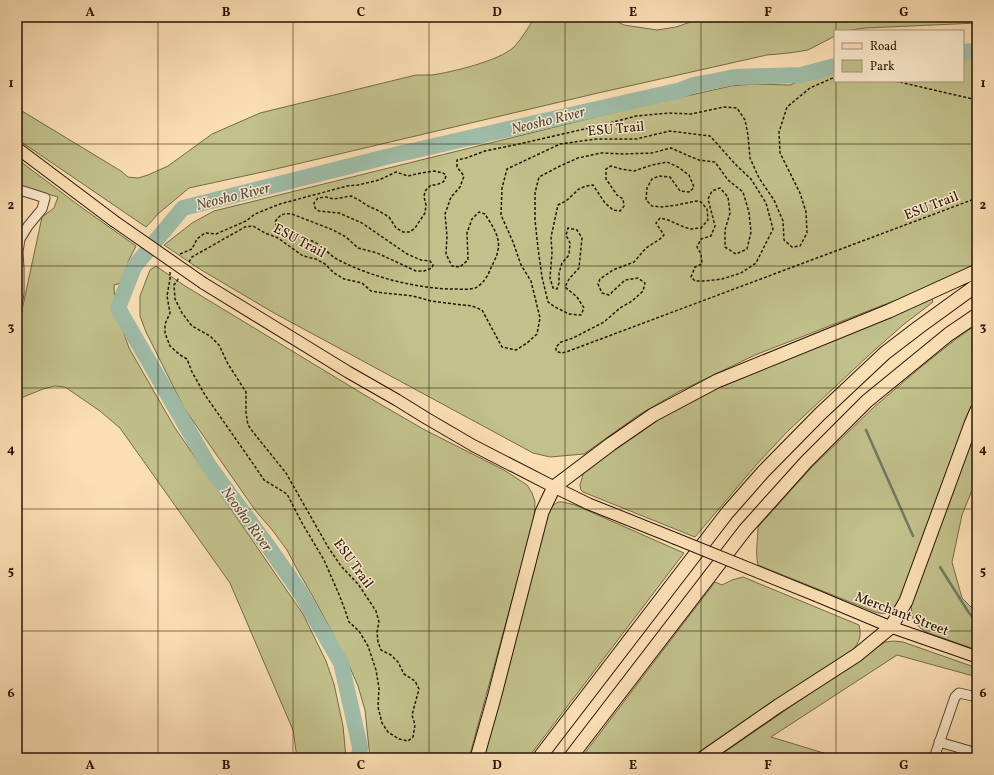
<svg xmlns="http://www.w3.org/2000/svg" width="994" height="775" viewBox="0 0 994 775" font-family="Vollkorn,serif">
<style>
.green{fill:#c2c18b;stroke:#746a48}
.lines{fill:none;stroke-linecap:round;stroke-linejoin:round}
.stream{stroke:#6f7967;stroke-width:2.5}
.river{stroke:#9fbda9;stroke-width:16}
.minor-casing{stroke:#5b4630;stroke-width:11}
.major-casing{stroke:#261304;stroke-width:13}
.highway-casing{stroke:#261304;stroke-width:15}
.path{stroke:#261304;stroke-width:1.5;stroke-dasharray:3 2;stroke-linecap:butt}
.minor{stroke:#fceace;stroke-width:9}
.major{stroke:#fbdfb4;stroke-width:11}
.highway{stroke:#fbdfb4;stroke-width:13}
.major-bridge-casing{stroke:#261304;stroke-width:13;stroke-linecap:butt}
.major-bridge{stroke:#fbdfb4;stroke-width:11}
.grid{fill:none;stroke:#261304;stroke-width:1;stroke-opacity:0.55}
.labels{text-anchor:middle;stroke-width:3;stroke-linejoin:round;paint-order:stroke}
.street-label{font-size:14px;fill:#261304;stroke:#fceace}
.water-label{font-size:15px;font-style:italic;fill:#504e3e;stroke:#fceace}
.neatline{fill:none;stroke:#261304;stroke-width:1.5}
.grid-label{font-size:13px;text-anchor:middle;font-weight:bold;fill:#261304}
</style>
<rect width="100%" height="100%" fill="#fbdfb4"/>
<filter id="stains"><feTurbulence type="fractalNoise" baseFrequency=".005" numOctaves="4"/><feColorMatrix values="0 0 0 0 .2 0 0 0 0 .09 0 0 0 0 .02 0 0 0 .5 -.17"/></filter>
<radialGradient id="worn" r=".72"><stop offset=".6" stop-color="#630" stop-opacity="0"/><stop offset="1" stop-color="#630" stop-opacity=".3"/></radialGradient>
<path class="green" d="M536 17H608L624 25 657 30 676 27 705 17H977V23L865 28 845 31H835V36L808 50 789 53 767 55 598 93 267 171 189 188 159 213 146 227 17 139V108L121 171 128 177 138 178 148 175 168 166 212 134 260 113 416 75C422 75 427 75 432 75 452 72 499 61 514 47 523 38 528 26 536 17Z
M977 57V263L954 275 909 295 755 355 678 392 637 416 584 454 550 457 533 453 274 313 198 268 164 245 192 223 214 211 620 111 731 86 753 84 790 85 805 79 835 72V81H963V58Z
M17 159 81 207 136 246 128 262 121 283 114 285 115 304 122 328 129 348 175 428 303 614 326 661 334 684 343 726 346 758H297L293 730 230 583 120 428 100 411 65 387 55 386 43 389 21 398 17 390V342L19 324 42 217 54 208 58 197 17 185Z
M156 266 185 286 363 394 423 429 504 470 527 485 532 493 535 502 534 520 469 758H370L365 710 358 686 348 663 326 621 312 595 297 569 287 550 273 531 255 510 184 408 146 332 140 316V296L150 270Z
M931 297 933 302 903 325 868 356 788 431 757 464 695 537 583 492 581 490 580 485 584 471 629 435 710 389Z
M977 324V401L970 415 902 597C894 610 892 617 875 612L758 565C755 552 758 540 758 527L811 468 874 407 921 367 956 339Z
M977 422V478L962 515 952 562 962 598 977 613V650L926 632C910 622 910 613 913 596Z
M558 502H563L575 505 684 553 528 758H480L545 515 552 506Z
M743 577 859 625C862 638 859 641 852 652L698 758H581L715 582 722 585 732 580Z
M894 641 903 642 977 668V677L897 655 771 737 840 758H716L885 642Z"/>
<g class="lines">
<path class="stream" d="M866 430 913 536
M940 567 969 613 977 622"/>
<path class="river" d="M963 52 977 51
M359 758 360 747 341 663 300 592 270 549 209 466 118 308 134 267 183 208 390 156 681 90 694 85 735 77 801 75 835 66"/>
<defs>
<path id="minor" d="M17 189 45 198 42 209 28 226 20 239 18 252 19 268V294L17 304
M939 742 977 753
M934 758 955 697 959 693 977 697"/>
<path id="major" d="M17 148 114 221
M203 283 348 372 397 400 426 418 474 446 554 487 589 504 674 538
M817 596 891 627 977 657"/>
<path id="highway" d="M477 758 494 698 542 512 554 487 611 444 653 415 717 381 889 311 977 271
M539 758 727 513 763 472 820 414 885 353 919 327 977 285
M570 758 745 530 806 462 867 401 949 334 977 315
M703 758 778 706 857 655 891 627 906 601 971 424 977 410"/>
</defs>
<use href="#minor" class="minor-casing"/>
<use href="#major" class="major-casing"/>
<use href="#highway" class="highway-casing"/>
<path class="path" d="M895 81 977 100
M180 254 192 249 197 239 205 233 216 234 246 221 255 214 280 204 347 186 358 185 379 180 396 172 408 176 421 173 435 171 443 173 446 175 445 180 443 182 436 185H431L425 191 424 197 426 205 425 213 415 228 410 232H403L396 228 389 217 377 210 368 206 359 200 351 196 334 199 326 197 318 198 314 203 315 208 319 211 339 213 362 223 407 254 421 260 430 261 433 265 432 268 424 271H416L377 253 358 248 346 237 333 230 292 214C284 213 280 214 275 222L277 227C290 234 305 237 318 244 324 248 329 254 335 258 367 276 417 289 454 289 461 289 469 290 475 288 482 285 488 276 490 270 493 263 497 257 498 250 501 237 491 224 485 214L479 212 472 219 467 233 468 260 460 267 452 266 446 254 447 236 445 214 451 197 460 187 464 176 457 167V160L466 158 485 151 519 144 602 125 636 116 669 113 691 114 724 107 737 108 745 120 748 135 750 158 759 178 774 200 783 221 784 240 792 247 800 246 807 233 806 212 800 193 780 153 779 132 787 107 810 88 835 77
M189 262 192 257 245 227 253 226 265 233 278 238 303 256 316 259 325 264 334 273 344 279 362 283 371 291 384 293 413 296 431 301 454 304 472 306 482 310 502 347 516 350 527 343 537 334 540 318 531 281 521 265 513 242 501 215 502 188 507 169 560 144 596 139H636L670 131 710 136 737 166 751 179 766 203 773 229 756 263 741 273 722 279 705 281H695L691 277 695 267 702 264 701 254 697 247 701 239 711 236 715 226 708 199 712 191 720 188 728 197 730 213 725 230V247L736 254 747 249 751 232 749 212 743 192 728 180 715 162 699 160 689 156 671 148 652 153 625 154 601 153 578 158 560 166 539 177 535 193V220L538 248 542 277 548 302 555 307 569 314 581 315 584 308 577 297 565 287 569 279 579 268 582 238 577 230 568 228 566 235 570 243 569 255 562 263 559 273V283L557 289 553 288 550 278 552 253 551 237 558 205 566 201 579 189 586 186 593 185 605 203 613 210 620 211 624 206 623 199 617 195 606 179V169L611 166 621 169 634 171 652 165 667 162 678 167 689 175 694 187 690 192 680 191 670 177 659 176 652 179 647 188 646 200 652 206 662 207 677 205 696 201 701 202 707 209 708 220 701 228 691 229 684 227 668 220 660 218 656 223 664 235 660 239 646 248 634 262 613 270 600 279 598 284 602 293 609 295 625 280 638 278 645 283 643 291 632 301 620 308 604 322 573 338 561 342 556 347V351L561 353 566 352 977 198
M170 272V279L167 296 170 313 165 324V333L170 346 180 355 187 359 192 372 205 395 254 465 264 480 287 494 302 523 324 560 338 592 345 610 349 622 359 631 368 646 376 670 379 688 378 707 382 723 388 732 399 739 408 741 413 737 415 725 412 715 419 689 415 681 404 674 398 662 391 655 381 650 378 642 377 632 379 622 376 611 358 584 341 566 328 547 286 473 253 432 248 425 246 413V392L228 364 219 345 210 336 192 326 182 313 175 299 174 285 179 278"/>
<use href="#minor" class="minor"/>
<use href="#major" class="major"/>
<use href="#highway" class="highway"/>
<defs>
<path id="major-bridge" d="M114 221 203 283
M674 538 817 596"/>
</defs>
<use href="#major-bridge" class="major-bridge-casing"/>
<use href="#major-bridge" class="major-bridge"/>
</g>
<path class="grid" d="M158 17V758M293 17V758M429 17V758M565 17V758M701 17V758M836 17V31M836 81V758M17 144H977M17 266H977M17 388H977M17 509H977M17 631H977"/>
<g class="labels">
<g class="street-label">
<text transform="translate(616 128) rotate(-5)" y="5">ESU Trail</text>
<text transform="translate(931 205) rotate(-21)" y="5">ESU Trail</text>
<text transform="translate(300 240) rotate(28)" y="5">ESU Trail</text>
<text transform="translate(354 563) rotate(54)" y="5">ESU Trail</text>
<text transform="translate(902 613) rotate(21)" y="5">Merchant Street</text>
</g>
<g class="water-label">
<text transform="translate(548 120) rotate(-14)" y="5">Neosho River</text>
<text transform="translate(233 196) rotate(-14)" y="5">Neosho River</text>
<text transform="translate(247 519) rotate(54)" y="5">Neosho River</text>
</g>
</g>
<rect width="994" height="775" fill="none" stroke="#fbdfb4" stroke-width="44"/>
<rect x="834" y="30" width="130" height="52" fill="#fceace" stroke="#a6947d"/>
<rect x="842" y="43" width="20" height="6" fill="#fbdfb4" stroke="#a6947d"/>
<text x="870" y="50" font-size="12" fill="#261304">Road</text>
<rect x="842" y="60" width="20" height="12" fill="#c2c18b" stroke="#a6947d"/>
<text x="870" y="70" font-size="12" fill="#261304">Park</text>
<rect x="22" y="22" width="950" height="731" class="neatline"/>
<g class="grid-label">
<text x="90" y="16">A</text>
<text x="226" y="16">B</text>
<text x="361" y="16">C</text>
<text x="497" y="16">D</text>
<text x="633" y="16">E</text>
<text x="768" y="16">F</text>
<text x="904" y="16">G</text>
<text x="11" y="87">1</text>
<text x="983" y="87">1</text>
<text x="11" y="209">2</text>
<text x="983" y="209">2</text>
<text x="11" y="331">3</text>
<text x="983" y="331">3</text>
<text x="11" y="453">4</text>
<text x="983" y="453">4</text>
<text x="11" y="575">5</text>
<text x="983" y="575">5</text>
<text x="11" y="697">6</text>
<text x="983" y="697">6</text>
<text x="90" y="769">A</text>
<text x="226" y="769">B</text>
<text x="361" y="769">C</text>
<text x="497" y="769">D</text>
<text x="633" y="769">E</text>
<text x="768" y="769">F</text>
<text x="904" y="769">G</text>
</g>
<rect width="100%" height="100%" filter="url(#stains)"/>
<rect width="100%" height="100%" fill="url(#worn)"/>
</svg>
